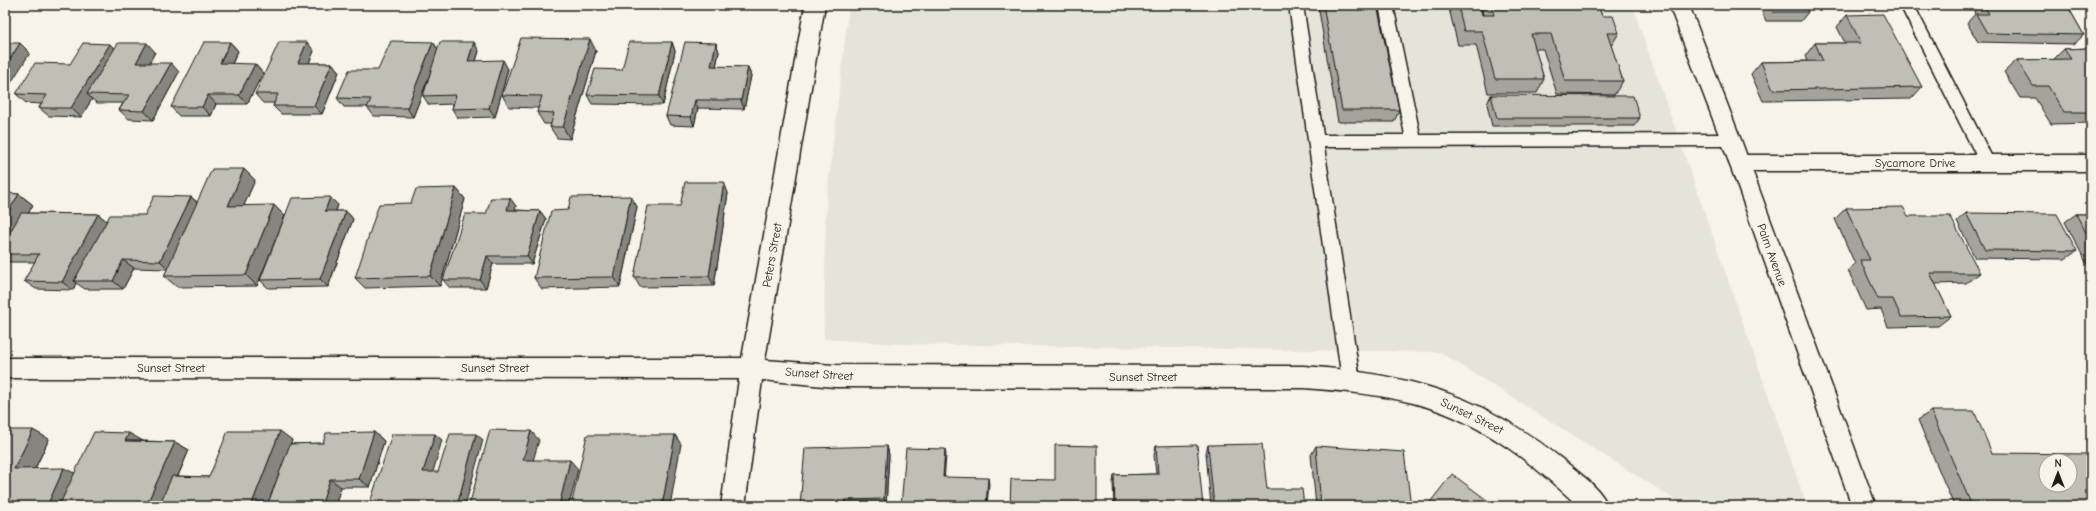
<svg xmlns="http://www.w3.org/2000/svg" width="2096" height="511" viewBox="0 0 2096 511" font-family="'Comic Neue',sans-serif">
<style>
.built{fill:#e6e3d9}
.lines{fill:none;stroke-linecap:round;stroke-linejoin:round}
.lane-casing{stroke:#1c1c1c;stroke-width:3}
.street-casing{stroke:#1c1c1c;stroke-width:3}
.secondary-casing{stroke:#1c1c1c;stroke-width:3}
.lane{fill:#f7f3e8;fill-rule:evenodd}
.street{fill:#f7f3e8;fill-rule:evenodd}
.secondary{fill:#f7f3e8;fill-rule:evenodd}
.wall{fill:#a5a39c;stroke:#1c1c1c}
.shaded-wall{fill:#86857f;stroke:#1c1c1c}
.building{fill:#c0beb5;stroke:#1c1c1c;fill-rule:evenodd}
.labels{text-anchor:middle;stroke-width:3.5;stroke-linejoin:round;paint-order:stroke}
.street-label{font-size:12px;fill:#1c1c1c;stroke:#f7f3e8}
</style>
<rect width="100%" height="100%" fill="#f7f3e8"/>
<filter id="ink" filterUnits="userSpaceOnUse"><feTurbulence type="fractalNoise" baseFrequency=".025" numOctaves="2"/><feDisplacementMap in="SourceGraphic" scale="8" xChannelSelector="R" yChannelSelector="G"/><feConvolveMatrix kernelMatrix="1 2 1 2 8 2 1 2 1" color-interpolation-filters="sRGB"/></filter>
<g filter="url(#ink)">
<path class="built" d="M849 5H1632L1807 506H1685L1440 352 898 344 824 339 826 205Z"/>
<g class="lines">
<defs>
<path id="lane" d="M1289 5H1303L1323 135H1405L1379 5H1393L1420 135 1731 134 1736 136 1739 140 1736 144 1731 146 1324 147 1360 380 1357 385 1351 388 1345 385 1342 380Z
M1900 5H1914L1995 163 1992 167 1987 169 1982 167Z"/>
<path id="street" d="M805 5H825L765 360 834 365 1304 366C1408 374 1479 393 1562 459 1578 472 1600 487 1608 506H1578C1535 465 1485 425 1427 407 1387 395 1346 391 1304 388L834 387 762 380 745 506H721L739 379 5 378V358H742Z
M1739 155H2091V171H1739L1732 169 1729 163 1732 157Z"/>
<path id="secondary" d="M1669 5H1689L1741 140 1876 506H1852L1721 140Z"/>
</defs>
<use href="#lane" class="lane-casing"/>
<use href="#street" class="street-casing"/>
<use href="#secondary" class="secondary-casing"/>
<use href="#lane" class="lane"/>
<use href="#street" class="street"/>
<use href="#secondary" class="secondary"/>
</g>
<path class="wall" d="M1318 5H1377L1399 110 1394 122H1338Z
M1448 5H1480L1482 15H1483L1481 5H1598L1602 16 1619 33 1611 46 1623 81 1614 95 1557 94 1543 49H1535L1544 79 1537 93H1488L1476 45H1458Z
M1759 5H1805L1808 12 1801 21H1766Z
M1980 5H2067L2084 35 2074 44 1978 42 1967 23 1975 14 1974 11Z
M1847 15 1922 87 1911 99 1763 101 1751 74 1761 62 1807 61 1805 56 1815 43H1845L1837 27Z
M230 42 238 51 232 64 263 73 247 104H216L211 116H179L171 107Z
M433 42 438 49 479 51 476 61 508 69 495 117 458 118 452 109 453 104 429 105 423 96 429 76 413 117 374 116 367 107H344L337 98 378 70Z
M672 42 675 51 663 105 592 104 587 95 622 70Z
M716 43 719 52 716 67H748L751 76 744 109 698 108 694 126 670 125 666 116Z
M114 48 155 52 149 63 179 72 153 120 129 119 119 110 123 103H97L92 99 81 117 49 116 39 108 41 104 26 103 16 94 70 64Z
M2091 48V123L2051 124 2035 98H2020L2004 72 2017 60H2053L2064 49Z
M314 51 309 63H332L339 72 322 114H281L273 106 274 103H263L255 94Z
M596 51 570 139 557 138 550 127 551 124H544L537 112 539 108 509 107 502 95Z
M1491 95 1640 118 1634 126H1492L1487 104Z
M255 180 244 205 285 216 257 286 177 287 164 276 168 269 134 268 123 289H85L76 283 73 290 36 289 24 281 35 262H9L5 259V193L19 194 33 205 28 213 98 214 106 221 145 215 191 197 197 202Z
M456 188 465 199 440 286 365 288 355 278 411 203Z
M728 193 714 286 640 287 634 277 680 206Z
M631 196 637 207 620 287 542 289 534 278 568 210Z
M338 205 336 211H346L353 219 328 287 268 288 260 280Z
M516 206 515 210 540 211 546 219 532 264H493L486 288H450L443 280 486 214Z
M1846 208 1908 216 1980 273 1966 283 1935 284 1951 316 1938 326 1888 327 1881 309 1866 310 1848 270 1855 264 1835 219Z
M1966 213 2077 251 2065 259 1975 258 1957 221Z
M2076 214H2091V272L2065 222Z
M1931 411 1992 453 2091 506H1954L1918 420Z
M374 432 384 441 370 487H341L335 506H5L49 439 35 469 74 473 143 441 175 442 189 450 178 476 209 477 292 440 291 444 323 443Z
M1208 445 1267 489 1304 506H1211L1206 453Z
M887 446 889 455 886 506H800Z
M1156 446 1203 506H1114L1113 483 1114 475 1156 474 1154 455Z
M1316 446 1411 506H1316L1311 455Z"/>
<path class="shaded-wall" d="M590 39 596 51 570 139 563 127Z
M230 42 238 51 228 72 220 63Z
M307 42 314 51 305 72 298 63Z
M433 42 439 51 413 117 407 108Z
M474 42 479 51 473 70 468 61Z
M672 42 675 51 663 105 659 96Z
M20 43 30 53 5 92V67Z
M147 43 155 52 145 72 136 63Z
M716 43 719 52 714 76 711 66Z
M110 44 119 53 87 94 92 99 81 117 71 108Z
M503 60 508 69 495 117 489 108Z
M171 63 179 72 153 120 144 111Z
M332 63 339 72 322 114 314 106Z
M255 64 263 73 247 104 239 95Z
M748 67 751 76 744 109 741 100Z
M208 95 216 104 211 116 202 107Z
M695 100 698 108 694 126 691 117Z
M244 169 255 180 239 217 228 206Z
M724 182 728 193 714 286 709 276Z
M456 188 465 199 440 286 430 276Z
M19 194 33 205 5 253V217Z
M631 196 637 207 620 287 614 277Z
M191 197 200 205 169 269 160 261Z
M330 197 338 205 333 219 325 211Z
M510 198 516 206 513 218 507 210Z
M274 205 285 216 257 286 246 275Z
M346 211 353 219 328 287 320 279Z
M540 211 546 219 532 264 527 256Z
M98 214 108 222 74 281 76 283 73 290 62 282Z
M487 256 493 264 486 288 480 280Z
M123 260 134 268 123 289 113 281Z
M33 430 49 439 31 477 14 469Z
M280 431 292 440 267 506H251Z
M531 431 539 440 531 468 523 460Z
M374 432 384 441 370 487 359 479Z
M129 433 143 441H125Z
M435 434 442 440 431 479 423 472Z
M476 434 483 440 465 506H457Z
M675 435 681 444 670 506H662Z
M175 442 189 450 165 506H146Z
M887 446 889 455 886 506 884 499Z
M945 449 946 455 944 483 943 477Z
M570 460 578 469 569 506H559Z
M64 468 80 476 67 506H47Z
M988 478 989 484 987 506H986Z
M330 479 341 487 335 506H321Z
M845 500 847 506H844Z"/>
<path class="building" d="M1323 5H1377L1399 110H1342Z
M1458 5H1480L1482 15H1494L1491 5H1598L1602 16H1613L1619 33H1607L1623 81H1565L1551 34H1531L1544 79H1495L1482 31H1464Z
M1770 5H1805L1808 12H1773Z
M1984 5H2067L2084 35 1987 33 1976 14H1989Z
M1883 14 1922 87 1773 90 1761 62 1823 61 1815 43H1861L1847 15Z
M521 38 590 39 563 127H550L554 113 537 112 542 96 502 95Z
M391 41 433 42 407 108H367L371 99 337 98 349 70H378Z
M204 42H230L220 63 255 64 239 95H208L202 107H171Z
M279 42H307L298 63H332L314 106H273L278 94H255Z
M440 42H474L468 61 503 60 489 108 452 109 456 95 423 96Z
M629 42H672L659 96 587 95 595 69 622 70Z
M685 42 716 43 711 66 748 67 741 100H695L691 117 666 116Z
M5 43H20L5 67Z
M83 43 110 44 71 108H39L47 95 16 94 35 63 70 64Z
M118 43H147L136 63H171L144 111 119 110 129 95 87 94Z
M2091 48V112H2064L2048 86H2033L2017 60 2071 59 2064 49Z
M1491 95 1633 96 1640 118H1497Z
M212 169H244L228 206 274 205 246 275 164 276Z
M685 182H724L709 276 634 277 648 206H680Z
M456 188 430 276 355 278 379 204 411 203 416 189Z
M5 193 19 194 5 217Z
M154 196 191 197 160 261 123 260 113 281H74L110 215H145Z
M631 196 614 277 534 278 551 211 568 210 571 197Z
M330 197 325 211H346L320 279 260 280 292 198Z
M491 198H510L507 210 540 211 527 256H487L480 280H443L465 214H486Z
M1903 207 1908 216H1950L1980 273H1930L1951 316 1901 317 1893 299H1878L1860 260H1870L1846 208Z
M21 213 98 214 62 282 24 281 39 254H5V241Z
M1966 213 2057 214 2077 251 1985 250Z
M2076 214H2091V242Z
M1931 411H1974L1992 453 2091 454V506H1972ZM2046 461H2070V485H2046Z
M5 430H33L14 469 64 468 47 506H5Z
M490 430 531 431 523 460H570L559 506H469Z
M228 431H280L251 506H159L172 476 209 477Z
M94 432 129 433 125 441 175 442 146 506H59Z
M374 432 359 479H330L321 506H267L290 444 323 443 326 433Z
M392 434H435L423 472H438L450 434H476L457 506H369Z
M587 435H675L662 506H571Z
M1262 444 1267 489H1302L1304 506H1214L1208 445Z
M1055 445 1097 446V506H1010L1011 479 1055 480Z
M1197 445 1203 506H1115L1114 475 1158 474 1156 446Z
M887 446 884 499 845 500 844 506H800L805 448Z
M1316 446 1404 452 1411 506H1321Z
M906 448 945 449 943 477 988 478 986 506H901Z
M1452 474 1495 506H1427Z"/>
</g>
<g class="labels">
<g class="street-label">
<text x="1915" y="167">Sycamore Drive</text>
<text transform="translate(772 255) rotate(-80)" y="4">Peters Street</text>
<text transform="translate(1772 255) rotate(70)" y="4">Palm Avenue</text>
<text x="171" y="372">Sunset Street</text>
<text x="495" y="372">Sunset Street</text>
<text transform="translate(819 374) rotate(4)" y="4">Sunset Street</text>
<text x="1143" y="381">Sunset Street</text>
<text transform="translate(1472 416) rotate(26)" y="4">Sunset Street</text>
</g>
</g>
<rect width="2096" height="511" fill="none" stroke="#f7f3e8" stroke-width="20"/>
<rect x="10" y="10" width="2076" height="491" fill="none" stroke="#1c1c1c" stroke-width="1.5" filter="url(#ink)"/>
<g transform="translate(2058 473)"><circle r="19" fill="#f7f3e8" stroke="#9f9d96"/>
<path d="M0-3L7 15L0 10L-7 15Z" fill="#1c1c1c"/>
<text y="-6" font-size="11" font-weight="bold" text-anchor="middle" fill="#1c1c1c">N</text>
</g>
</svg>
